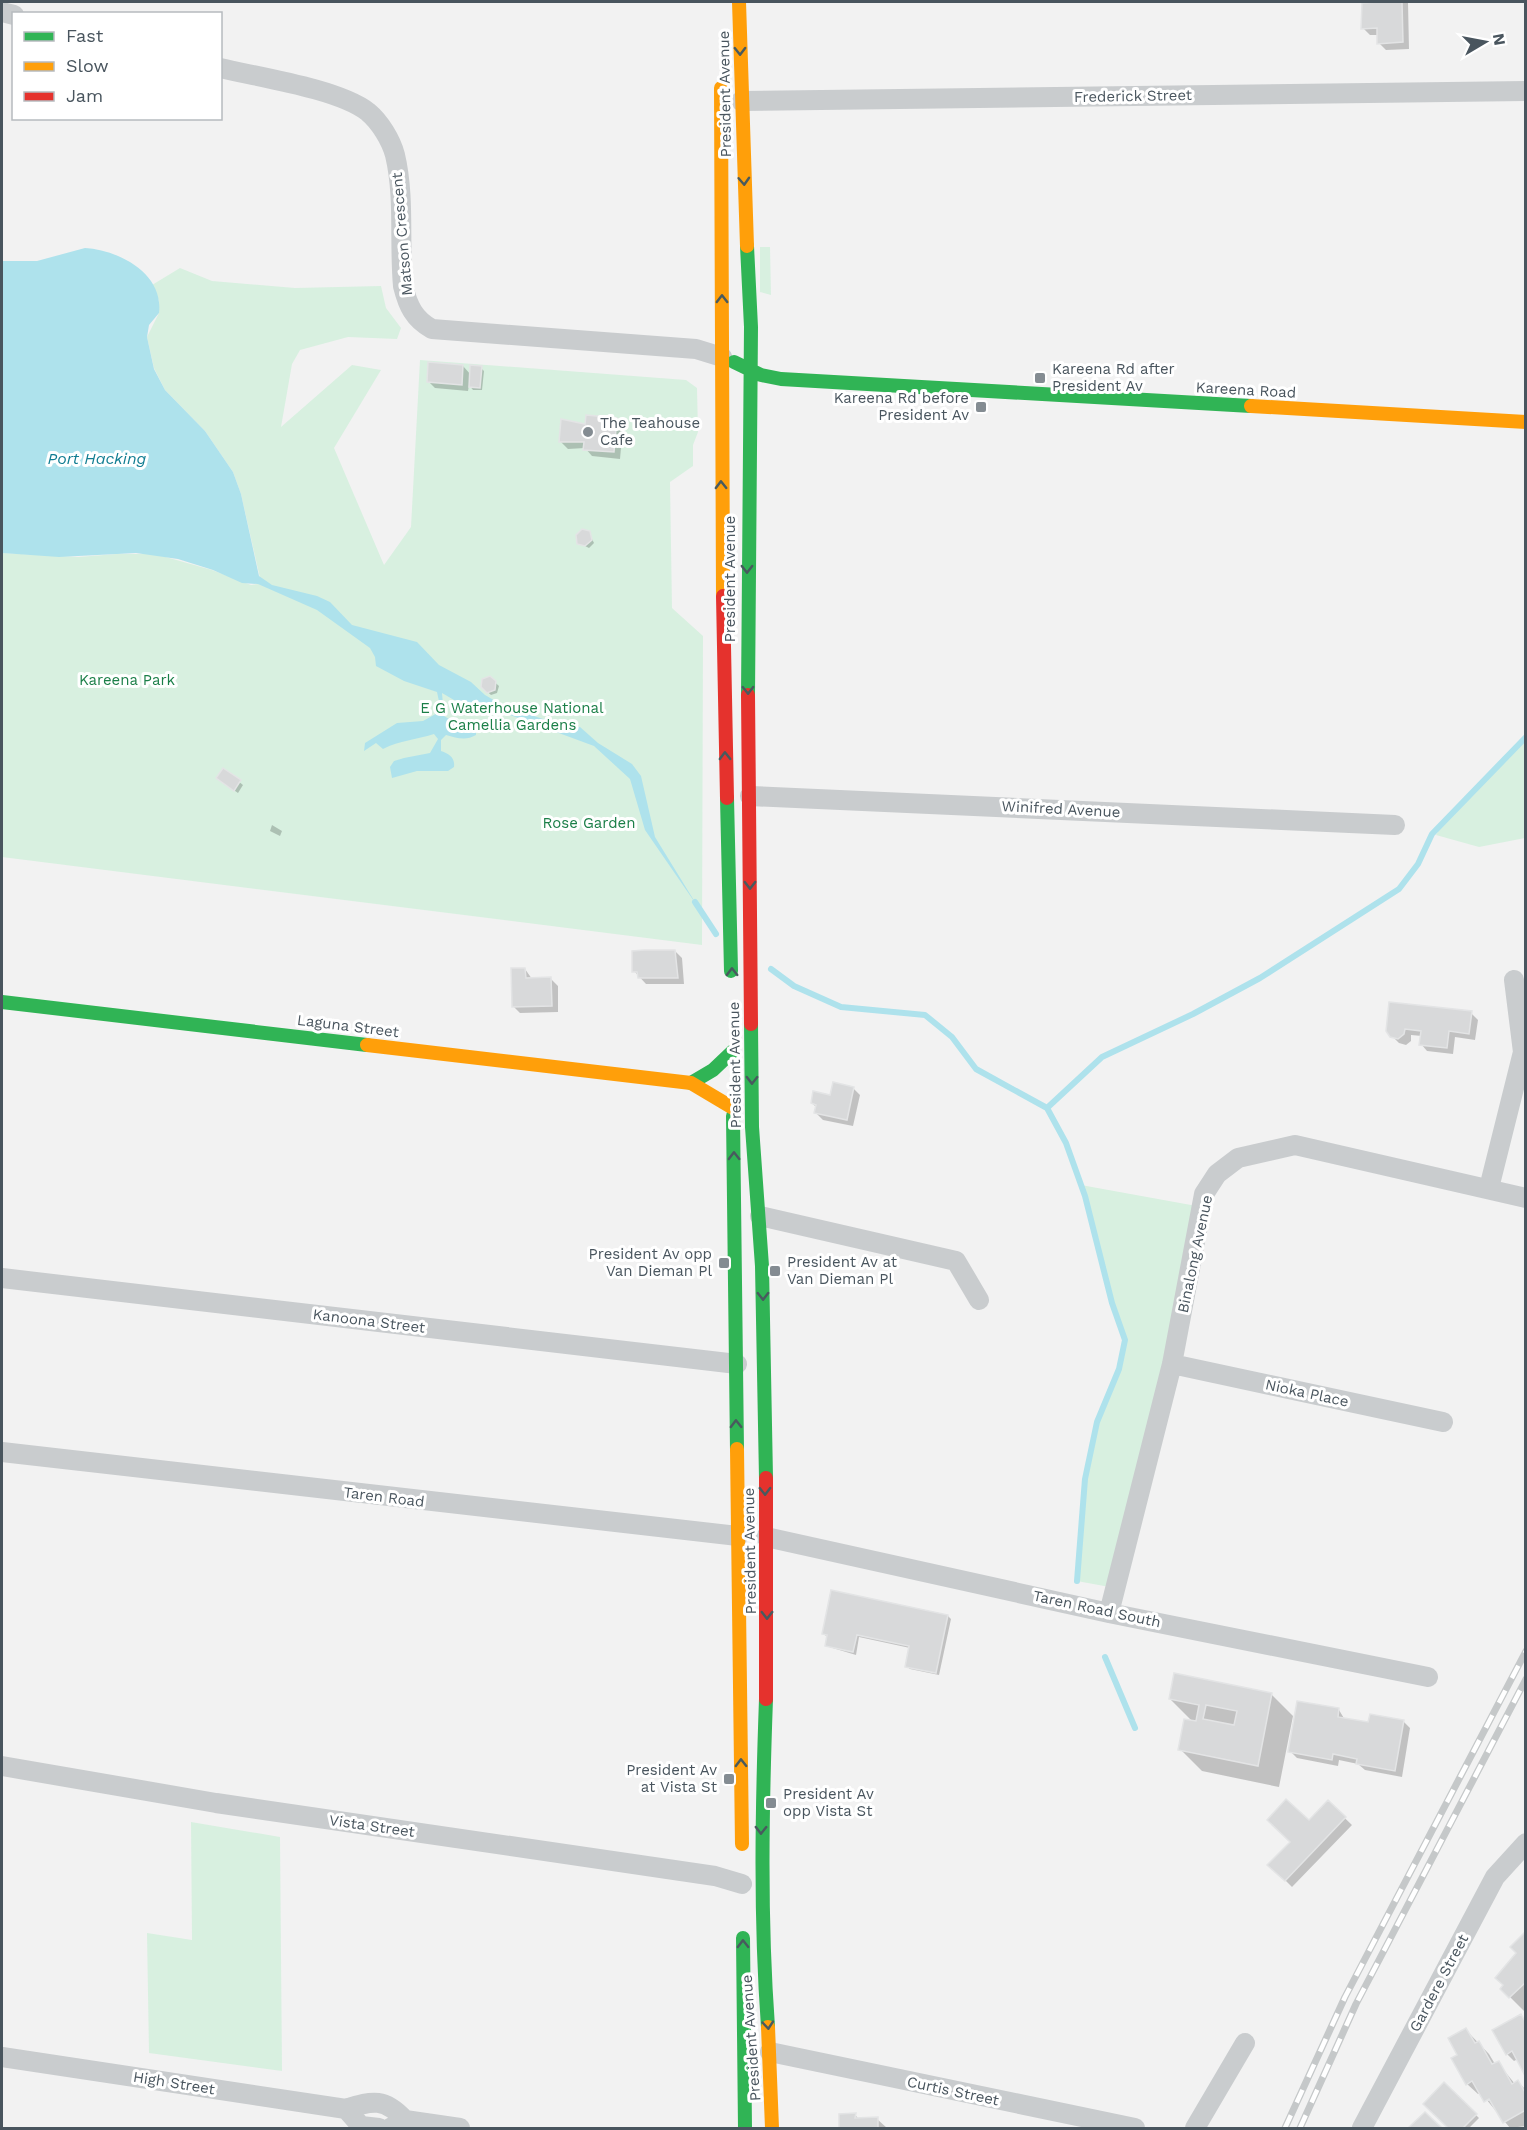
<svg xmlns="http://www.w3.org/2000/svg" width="1527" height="2130" viewBox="0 0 1527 2130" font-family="'Work Sans',sans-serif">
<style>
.green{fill:#d8f0e0}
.water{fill:#aee2ec}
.shadow{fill:#0003}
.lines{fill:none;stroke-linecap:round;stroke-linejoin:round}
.stream{stroke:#aee2ec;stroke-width:6}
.building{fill:#d8d9da;stroke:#e3e4e5;stroke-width:1.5;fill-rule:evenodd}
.street{stroke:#c9ccce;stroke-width:20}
.fast{stroke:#30b455;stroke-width:14}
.slow{stroke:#ff9f0a;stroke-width:14}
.jam{stroke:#e5322d;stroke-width:14}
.rail-casing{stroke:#c5c8c9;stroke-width:7}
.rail{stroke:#fff;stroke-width:4.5;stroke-dasharray:14;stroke-linecap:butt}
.oneway{stroke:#485a5e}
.poi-dot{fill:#848c92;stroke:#fff;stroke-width:2}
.labels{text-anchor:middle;stroke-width:6;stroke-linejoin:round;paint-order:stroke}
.street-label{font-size:15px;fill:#49555e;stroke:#fff}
.poi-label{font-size:15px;fill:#49555e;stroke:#fff;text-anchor:start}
.park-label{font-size:15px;fill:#1b7f48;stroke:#fff}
.water-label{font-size:16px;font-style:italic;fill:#117d92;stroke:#fff}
</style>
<rect width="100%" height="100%" fill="#f2f2f2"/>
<path class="green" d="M760 247H770L771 295 760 292Z
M180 268 212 281 295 288 381 286 386 308 401 328 397 339 348 337 300 350 292 364 281 427 352 365 381 370 334 448 384 565 411 527 420 360 686 380 697 388 698 432 693 445V466L670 482 672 608 703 636 702 945 2 857V553L78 557 117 554H155L212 570 251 585 258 584 260 578 241 494 233 472 205 431 165 390 154 368 147 337 159 313V301L152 285Z
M1525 737V838L1479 847 1436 835 1443 824Z
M1081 1185 1202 1207 1115 1588 1077 1581 1085 1479 1097 1422 1119 1369 1125 1340 1112 1303Z
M191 1822 280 1837 282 2071 149 2053 147 1933 192 1940Z"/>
<path class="water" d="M85 248C118 250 164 273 159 313L149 325 147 337 154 369 165 390 205 431 233 472 241 494 259 576 272 585 317 596 330 602 352 625 417 642 439 665 471 682 485 695 504 706 555 723 580 727 598 743 632 764 641 776 655 837 698 907 645 830 630 779 594 746 483 705 454 700 442 693 444 716C454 723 466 722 476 729V735C466 741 457 738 446 735L441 740V751C450 754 455 758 454 767L448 771H417L392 778 390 767 394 761 404 758 430 753 438 739 434 734C416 740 400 740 383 749L376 743 364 751 365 743 397 723 423 721 441 711 437 692 404 681 376 666 375 657 370 648 317 610 258 584 242 583 213 570 178 559 136 553 59 557 2 553V261H37Z"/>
<path class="shadow" d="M1379 2H1408L1409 49 1386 50 1379 43V35H1370L1363 28Z
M463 366 471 375 481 368 484 371 482 390H473L469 385 468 391 435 388 428 381Z
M616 419 623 426 620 459 592 456 585 448 568 449 561 442 587 426Z
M589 533 594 543 589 548 579 543Z
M489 677 499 686 497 693 491 695 482 687Z
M224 770 243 785 238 793 221 781Z
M272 825 282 831 280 836 270 831Z
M675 951 682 958 684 984H646L634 971Z
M525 969 532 979H551L558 986V1012L520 1013 513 1006Z
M1471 1013 1478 1020 1475 1040 1455 1037 1453 1054 1427 1051 1421 1044 1422 1036 1411 1035V1041L1406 1045 1399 1043 1387 1031Z
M853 1088 860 1095 853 1126 823 1120 816 1113 817 1108 812 1103Z
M948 1616 951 1619 939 1675 910 1669 906 1666 910 1648 859 1637 856 1655 826 1646 828 1638 824 1634Z
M1271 1694 1293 1716 1279 1787 1202 1771 1180 1749 1194 1723 1170 1699Z
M1339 1710 1345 1720 1369 1724 1403 1721 1410 1728 1402 1777 1365 1770 1358 1764 1339 1760 1338 1766 1297 1758 1290 1751Z
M1328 1802 1352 1825 1292 1887 1270 1865Z
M1525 1935H1526V2013L1502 1989Z
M1520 2016 1526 2021V2073L1518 2059 1514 2061 1507 2054Z
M1466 2030 1489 2054 1495 2064 1498 2063 1515 2084 1518 2082 1526 2090V2126L1510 2128 1481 2093 1478 2094 1467 2084 1459 2055Z
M1444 2084 1479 2118 1469 2128H1450L1425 2104Z
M840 2115H855L859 2119H877L887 2128H841Z"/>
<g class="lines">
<path class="stream" d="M695 902 716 934
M771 969 794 986 841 1007 925 1015 952 1037 976 1069 1047 1108 1066 1143 1085 1196 1112 1303 1125 1340 1119 1369 1097 1422 1085 1479 1077 1581
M1047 1108 1102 1057 1193 1014 1260 978 1399 889 1418 864 1432 834 1526 737
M1105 1657 1135 1728"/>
</g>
<path class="building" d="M1377 2H1402L1403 42 1377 44V28L1361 29 1362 3Z
M428 362 463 365 462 385 427 382Z
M470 365 482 366 480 388 469 387Z
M586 415 617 418 614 452 583 450 584 442H559L561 419 585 424Z
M582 529 590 531 592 540 585 546 577 544 576 535Z
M490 676 496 681 495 690 487 693 481 687 482 679Z
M223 768 241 780 234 791 216 778Z
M644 950H675L678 978H638L637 972H632V951Z
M511 968H525L526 978 551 977 552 1006 512 1007Z
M1389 1002 1472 1011 1469 1034 1449 1031 1447 1048 1419 1045 1421 1031 1405 1029 1404 1034 1398 1039 1390 1037 1386 1031Z
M833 1082 854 1087 847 1120 814 1113 816 1105 811 1103 813 1091 830 1095Z
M831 1590 948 1615 936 1673 905 1667 909 1646 857 1635 853 1652 825 1646 827 1635 822 1634Z
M1174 1673 1272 1693 1258 1766 1178 1750 1184 1719 1196 1721 1199 1705 1169 1699ZM1206 1705 1237 1711 1234 1725 1203 1719Z
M1297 1701 1339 1708 1338 1717 1368 1722 1370 1714 1404 1720 1395 1771 1356 1764 1357 1759 1333 1754 1332 1760 1288 1752Z
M1286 1799 1309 1820 1328 1800 1346 1817 1285 1881 1267 1865 1290 1842 1267 1820Z
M1525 1932 1526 1982 1509 1998 1500 1989 1503 1985 1495 1978 1516 1953 1510 1947Z
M1521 2014 1526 2023 1524 2074 1512 2051 1506 2055 1492 2030Z
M1466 2028 1475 2043 1479 2041 1492 2064 1499 2061 1512 2084 1518 2080 1526 2094V2110L1503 2123 1489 2099 1484 2102 1472 2081 1466 2085 1451 2058 1457 2055 1448 2038Z
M1444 2082 1477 2114 1463 2128H1448L1423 2104Z
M1425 2112 1442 2128H1408Z
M856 2113 855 2118 878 2117V2128H839V2114Z"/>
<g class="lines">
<path class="street" d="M2 12 14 15
M220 68C258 77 339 89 368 112 380 122 391 140 395 155 405 197 399 243 403 286 408 306 414 319 432 329L696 349 722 357
M741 101 1526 91
M750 796 1395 825
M1489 1188 1523 1052 1514 980
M760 1216 956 1261 979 1300
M2 1278 737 1364
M1172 1364 1443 1422
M2 1452 738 1536
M766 1537 1109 1613 1428 1677
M1109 1613 1172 1364 1204 1194 1217 1174 1238 1158 1295 1145 1526 1198
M2 1766 216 1803 715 1876 742 1884
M770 2052 1135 2128
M2 2057 346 2109C373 2100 385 2098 405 2120L390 2128
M346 2109 361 2126 379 2128
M405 2120 460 2128
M1195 2128 1245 2043
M1362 2128 1495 1877 1526 1843"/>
<path class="fast" d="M747 246 751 327 748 695
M734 362 761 375 781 379 1251 406
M727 798 731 971
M2 1002 367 1045
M751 1024 752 1127 762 1266 766 1478
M691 1083 713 1070 733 1051
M733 1116 737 1449
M766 1699C762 1809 760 1917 768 2027
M743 1938 745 2128"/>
<path class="slow" d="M739 2 747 246
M721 88 723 596
M1251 406 1526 422
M367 1045 691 1083 733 1108
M737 1449 742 1844
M768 2027 772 2128"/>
<path class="jam" d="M723 596 727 798
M748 695 751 1024
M766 1699V1478"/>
<defs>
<path id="rail" d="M1285 2128 1345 1997 1526 1651
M1300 2128 1356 2004 1526 1679"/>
</defs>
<use href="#rail" class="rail-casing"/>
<use href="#rail" class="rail"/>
</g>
<defs><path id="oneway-chevron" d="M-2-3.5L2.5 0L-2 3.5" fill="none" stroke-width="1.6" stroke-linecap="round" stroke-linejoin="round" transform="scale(1.5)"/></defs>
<g class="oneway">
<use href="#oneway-chevron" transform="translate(740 51) rotate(89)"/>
<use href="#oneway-chevron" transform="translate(744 181) rotate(87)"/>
<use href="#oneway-chevron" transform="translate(722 299) rotate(-90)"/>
<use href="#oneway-chevron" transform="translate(721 485) rotate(-91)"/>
<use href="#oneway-chevron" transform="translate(747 569) rotate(90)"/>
<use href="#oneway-chevron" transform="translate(748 690) rotate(89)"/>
<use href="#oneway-chevron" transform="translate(725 756) rotate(-91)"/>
<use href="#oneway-chevron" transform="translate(750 885) rotate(90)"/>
<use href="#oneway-chevron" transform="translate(732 972) rotate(-91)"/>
<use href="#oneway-chevron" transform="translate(752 1080) rotate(91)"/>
<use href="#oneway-chevron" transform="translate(734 1156) rotate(-91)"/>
<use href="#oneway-chevron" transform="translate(763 1296) rotate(89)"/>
<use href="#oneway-chevron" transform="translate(736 1424) rotate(-91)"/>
<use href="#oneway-chevron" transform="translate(765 1491) rotate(89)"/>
<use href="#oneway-chevron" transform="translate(767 1615) rotate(90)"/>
<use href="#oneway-chevron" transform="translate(741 1763) rotate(-91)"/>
<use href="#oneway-chevron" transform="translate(761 1830) rotate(91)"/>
<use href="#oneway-chevron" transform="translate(743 1944) rotate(-91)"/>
<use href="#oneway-chevron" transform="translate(768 2025) rotate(85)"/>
</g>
<g class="poi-dot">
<rect x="1034" y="372" width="12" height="12" rx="3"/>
<rect x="975" y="401" width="12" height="12" rx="3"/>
<circle cx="588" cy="432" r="6"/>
<rect x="718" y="1257" width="12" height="12" rx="3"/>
<rect x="769" y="1265" width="12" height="12" rx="3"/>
<rect x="723" y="1773" width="12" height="12" rx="3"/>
<rect x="765" y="1797" width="12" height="12" rx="3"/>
</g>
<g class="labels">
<g class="street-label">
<text transform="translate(725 94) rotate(-91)" y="5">President Avenue</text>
<text transform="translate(1133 96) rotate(-1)" y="5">Frederick Street</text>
<text transform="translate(402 234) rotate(-95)" y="5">Matson Crescent</text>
<text transform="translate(1246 390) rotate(3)" y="5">Kareena Road</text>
<text transform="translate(730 579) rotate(-90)" y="5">President Avenue</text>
<text transform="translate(1061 809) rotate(3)" y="5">Winifred Avenue</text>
<text transform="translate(348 1026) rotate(7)" y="5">Laguna Street</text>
<text transform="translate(735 1065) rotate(-91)" y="5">President Avenue</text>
<text transform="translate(1195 1254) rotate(-78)" y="5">Binalong Avenue</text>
<text transform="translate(369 1321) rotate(7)" y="5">Kanoona Street</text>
<text transform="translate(1307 1393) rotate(12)" y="5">Nioka Place</text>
<text transform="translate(384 1497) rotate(7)" y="5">Taren Road</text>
<text transform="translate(750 1551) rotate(-91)" y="5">President Avenue</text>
<text transform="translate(1097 1609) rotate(12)" y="5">Taren Road South</text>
<text transform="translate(372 1826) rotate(8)" y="5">Vista Street</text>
<text transform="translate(1439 1983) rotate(-62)" y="5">Gardere Street</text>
<text transform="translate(751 2038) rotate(-94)" y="5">President Avenue</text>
<text transform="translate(174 2083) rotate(9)" y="5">High Street</text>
<text transform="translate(953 2091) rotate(12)" y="5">Curtis Street</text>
</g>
<g class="poi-label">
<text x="1052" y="374">Kareena Rd after<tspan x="1052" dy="17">President Av</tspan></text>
<text x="969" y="403" text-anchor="end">Kareena Rd before<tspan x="969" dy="17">President Av</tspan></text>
<text x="600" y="428">The Teahouse<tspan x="600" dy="17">Cafe</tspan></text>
<text x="712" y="1259" text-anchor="end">President Av opp<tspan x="712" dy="17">Van Dieman Pl</tspan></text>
<text x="787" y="1267">President Av at<tspan x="787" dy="17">Van Dieman Pl</tspan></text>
<text x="717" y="1775" text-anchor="end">President Av<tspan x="717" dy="17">at Vista St</tspan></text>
<text x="783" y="1799">President Av<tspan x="783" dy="17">opp Vista St</tspan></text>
</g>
<g class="park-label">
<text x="127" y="685">Kareena Park</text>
<text x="512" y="713">E G Waterhouse National<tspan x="512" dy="17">Camellia Gardens</tspan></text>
<text x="589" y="828">Rose Garden</text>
</g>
<g class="water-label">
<text x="97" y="464">Port Hacking</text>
</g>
</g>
<rect width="1527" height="2130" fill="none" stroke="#49555e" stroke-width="6"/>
<rect x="12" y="12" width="210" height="108" fill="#ffffff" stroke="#b6bbbf" stroke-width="1.5"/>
<rect x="24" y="32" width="30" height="9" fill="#30b455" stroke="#b6bbbf" stroke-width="1.5"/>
<text x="66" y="42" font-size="18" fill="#49555e">Fast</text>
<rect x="24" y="62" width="30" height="9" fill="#ff9f0a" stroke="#b6bbbf" stroke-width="1.5"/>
<text x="66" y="72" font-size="18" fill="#49555e">Slow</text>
<rect x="24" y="92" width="30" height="9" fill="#e5322d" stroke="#b6bbbf" stroke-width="1.5"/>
<text x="66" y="102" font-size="18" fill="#49555e">Jam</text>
<g transform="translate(1485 42) rotate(80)" stroke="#ffffff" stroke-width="4.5" paint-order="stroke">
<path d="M0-4.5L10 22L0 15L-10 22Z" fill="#49555e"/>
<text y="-9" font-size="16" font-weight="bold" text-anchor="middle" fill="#49555e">N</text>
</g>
</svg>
